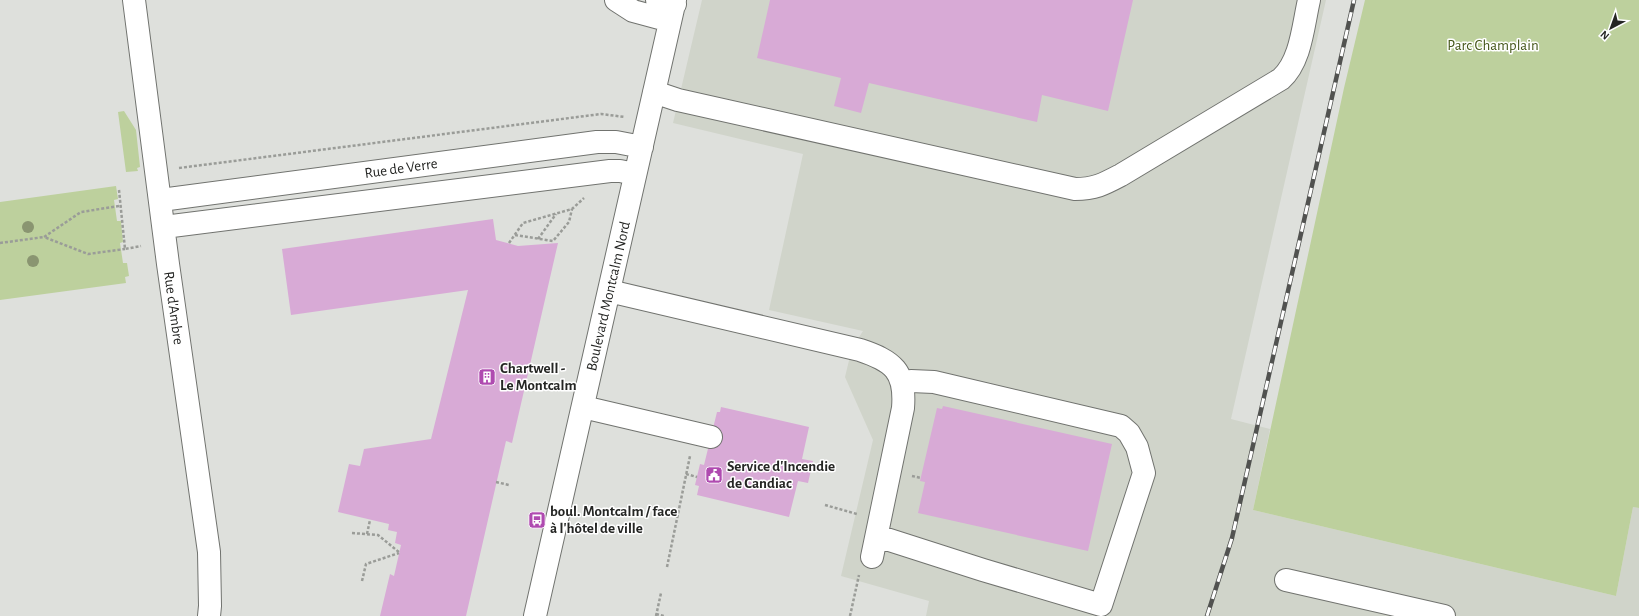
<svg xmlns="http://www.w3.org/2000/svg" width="1639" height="616" viewBox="0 0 1639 616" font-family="'Alegreya Sans',sans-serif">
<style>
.built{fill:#d0d4ca}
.green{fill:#bdd09d}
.building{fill:#d8aad6}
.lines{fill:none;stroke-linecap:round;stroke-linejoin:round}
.minor-casing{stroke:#71736f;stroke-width:24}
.path{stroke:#9a9c98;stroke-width:2.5;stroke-dasharray:3 2;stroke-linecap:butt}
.minor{stroke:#fff;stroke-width:22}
.rail-casing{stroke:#515250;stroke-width:4.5}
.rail{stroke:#fff;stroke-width:3;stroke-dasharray:9;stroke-linecap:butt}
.tree{fill:#8a9571}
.labels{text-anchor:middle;stroke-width:3;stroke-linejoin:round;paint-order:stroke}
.park-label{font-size:15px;fill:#45571a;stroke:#fff}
.street-label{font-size:15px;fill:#252624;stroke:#fff}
.poi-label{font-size:15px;font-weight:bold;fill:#252624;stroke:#fff;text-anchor:start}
</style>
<rect width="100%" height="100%" fill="#dee0dc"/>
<path class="built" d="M702 0H1326L1231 419 1270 429 1253 510 1616 596 1633 507 1639 508V616H926L929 601 841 576 873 440 845 377 852 348 863 331 769 310 803 154 673 123Z"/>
<path class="green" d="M1365 0H1639V508L1633 507 1616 596 1253 510 1344 88Z
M124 111 136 130 140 167 137 168 138 171 126 172 118 112Z
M116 186 118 199 114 200 117 221H121L123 242 120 243 123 263H127L129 276 125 277 126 283 0 300V202Z"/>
<path class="building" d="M770 0H1133L1108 111 1042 95 1037 122 869 83 861 113 834 106 841 78 757 58Z
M493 219 496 240 518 246 558 243 512 443 506 441 466 616H380L390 574 394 576 401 545 395 543 397 532 388 530 389 524 338 512 349 464 360 466 364 449 431 439 468 290 291 315 282 249Z
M943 406 1112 444 1088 551 918 513 925 482 920 481 937 408 942 409Z
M721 407 809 427 802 459 813 461 808 483 798 481 789 517 697 495 699 486 695 485 700 464 704 465 717 412H720Z"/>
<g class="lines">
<defs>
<path id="minor" d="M134 0 168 264 209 552 210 606 209 616
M616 0 633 11 670 21
M657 0 675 4
M654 92 678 100 1075 189C1095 189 1104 184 1121 175L1281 79C1301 61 1303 26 1309 0
M161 200 597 142H616L642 147
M164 227 610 171H620L635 174
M609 291 860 350C893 361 906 371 903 408L872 557
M583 407 711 437
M877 536 983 570 1101 605 1144 473 1137 447 1129 433 1121 426 934 382 911 381 902 383
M1286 580 1444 616
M535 616 675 0"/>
</defs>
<use href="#minor" class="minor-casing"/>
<path class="path" d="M179 168 601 114 625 117
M119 190 125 249 141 246
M119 206 81 212 44 237 88 254 125 249
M515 235 553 241 569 222 572 209
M538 239 556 214
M0 243 44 237
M509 243 523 223 572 209 584 198
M686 474 697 477
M912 476 921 478
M496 482 509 485
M825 505 857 514
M352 533 378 535 400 553
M367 534 370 520
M667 567 690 456
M362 581 366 564 399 553
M656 614 664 616
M656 616 661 593
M850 616 859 575"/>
<use href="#minor" class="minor"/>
<defs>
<path id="rail" d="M1207 616 1232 538 1354 0"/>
</defs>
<use href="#rail" class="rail-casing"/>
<use href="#rail" class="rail"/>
</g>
<g class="tree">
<circle cx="28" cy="227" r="6"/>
<circle cx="33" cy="261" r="6"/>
</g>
<defs>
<symbol id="building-square" viewBox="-11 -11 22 22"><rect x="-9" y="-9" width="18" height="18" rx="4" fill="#af4ab0" stroke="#fff"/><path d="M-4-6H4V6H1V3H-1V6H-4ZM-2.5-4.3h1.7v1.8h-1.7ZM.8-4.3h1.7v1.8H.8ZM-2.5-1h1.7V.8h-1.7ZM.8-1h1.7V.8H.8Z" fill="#fff"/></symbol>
<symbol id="civic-square" viewBox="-11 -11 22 22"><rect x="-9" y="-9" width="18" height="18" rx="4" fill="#af4ab0" stroke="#fff"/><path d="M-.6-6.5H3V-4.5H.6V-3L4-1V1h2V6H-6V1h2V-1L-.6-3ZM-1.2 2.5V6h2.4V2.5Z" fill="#fff"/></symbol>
<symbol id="bus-square" viewBox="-11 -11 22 22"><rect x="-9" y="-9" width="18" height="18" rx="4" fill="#af4ab0" stroke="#fff"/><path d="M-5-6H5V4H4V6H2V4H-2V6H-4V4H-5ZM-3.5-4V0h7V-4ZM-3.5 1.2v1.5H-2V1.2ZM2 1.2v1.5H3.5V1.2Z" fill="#fff"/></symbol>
</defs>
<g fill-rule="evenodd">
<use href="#building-square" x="477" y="367" width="20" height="20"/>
<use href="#civic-square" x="704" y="465" width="20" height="20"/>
<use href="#bus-square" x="527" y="510" width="20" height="20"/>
</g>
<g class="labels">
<g class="park-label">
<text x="1493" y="50">Parc Champlain</text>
</g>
<g class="street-label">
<text transform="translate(401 168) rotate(-8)" y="5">Rue de Verre</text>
<text transform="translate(608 296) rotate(-77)" y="5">Boulevard Montcalm Nord</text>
<text transform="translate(174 308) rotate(82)" y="5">Rue d'Ambre</text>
</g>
<g class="poi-label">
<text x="500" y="373">Chartwell -<tspan x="500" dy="17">Le Montcalm</tspan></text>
<text x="727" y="471">Service d'Incendie<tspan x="727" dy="17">de Candiac</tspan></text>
<text x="550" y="516">boul. Montcalm / face<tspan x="550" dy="17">à l'hôtel de ville</tspan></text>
</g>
</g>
<g transform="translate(1611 28) rotate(221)" stroke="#ffffff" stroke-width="3" paint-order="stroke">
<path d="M0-3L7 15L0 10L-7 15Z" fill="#252624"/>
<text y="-6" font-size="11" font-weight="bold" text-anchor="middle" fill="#252624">N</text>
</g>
</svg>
